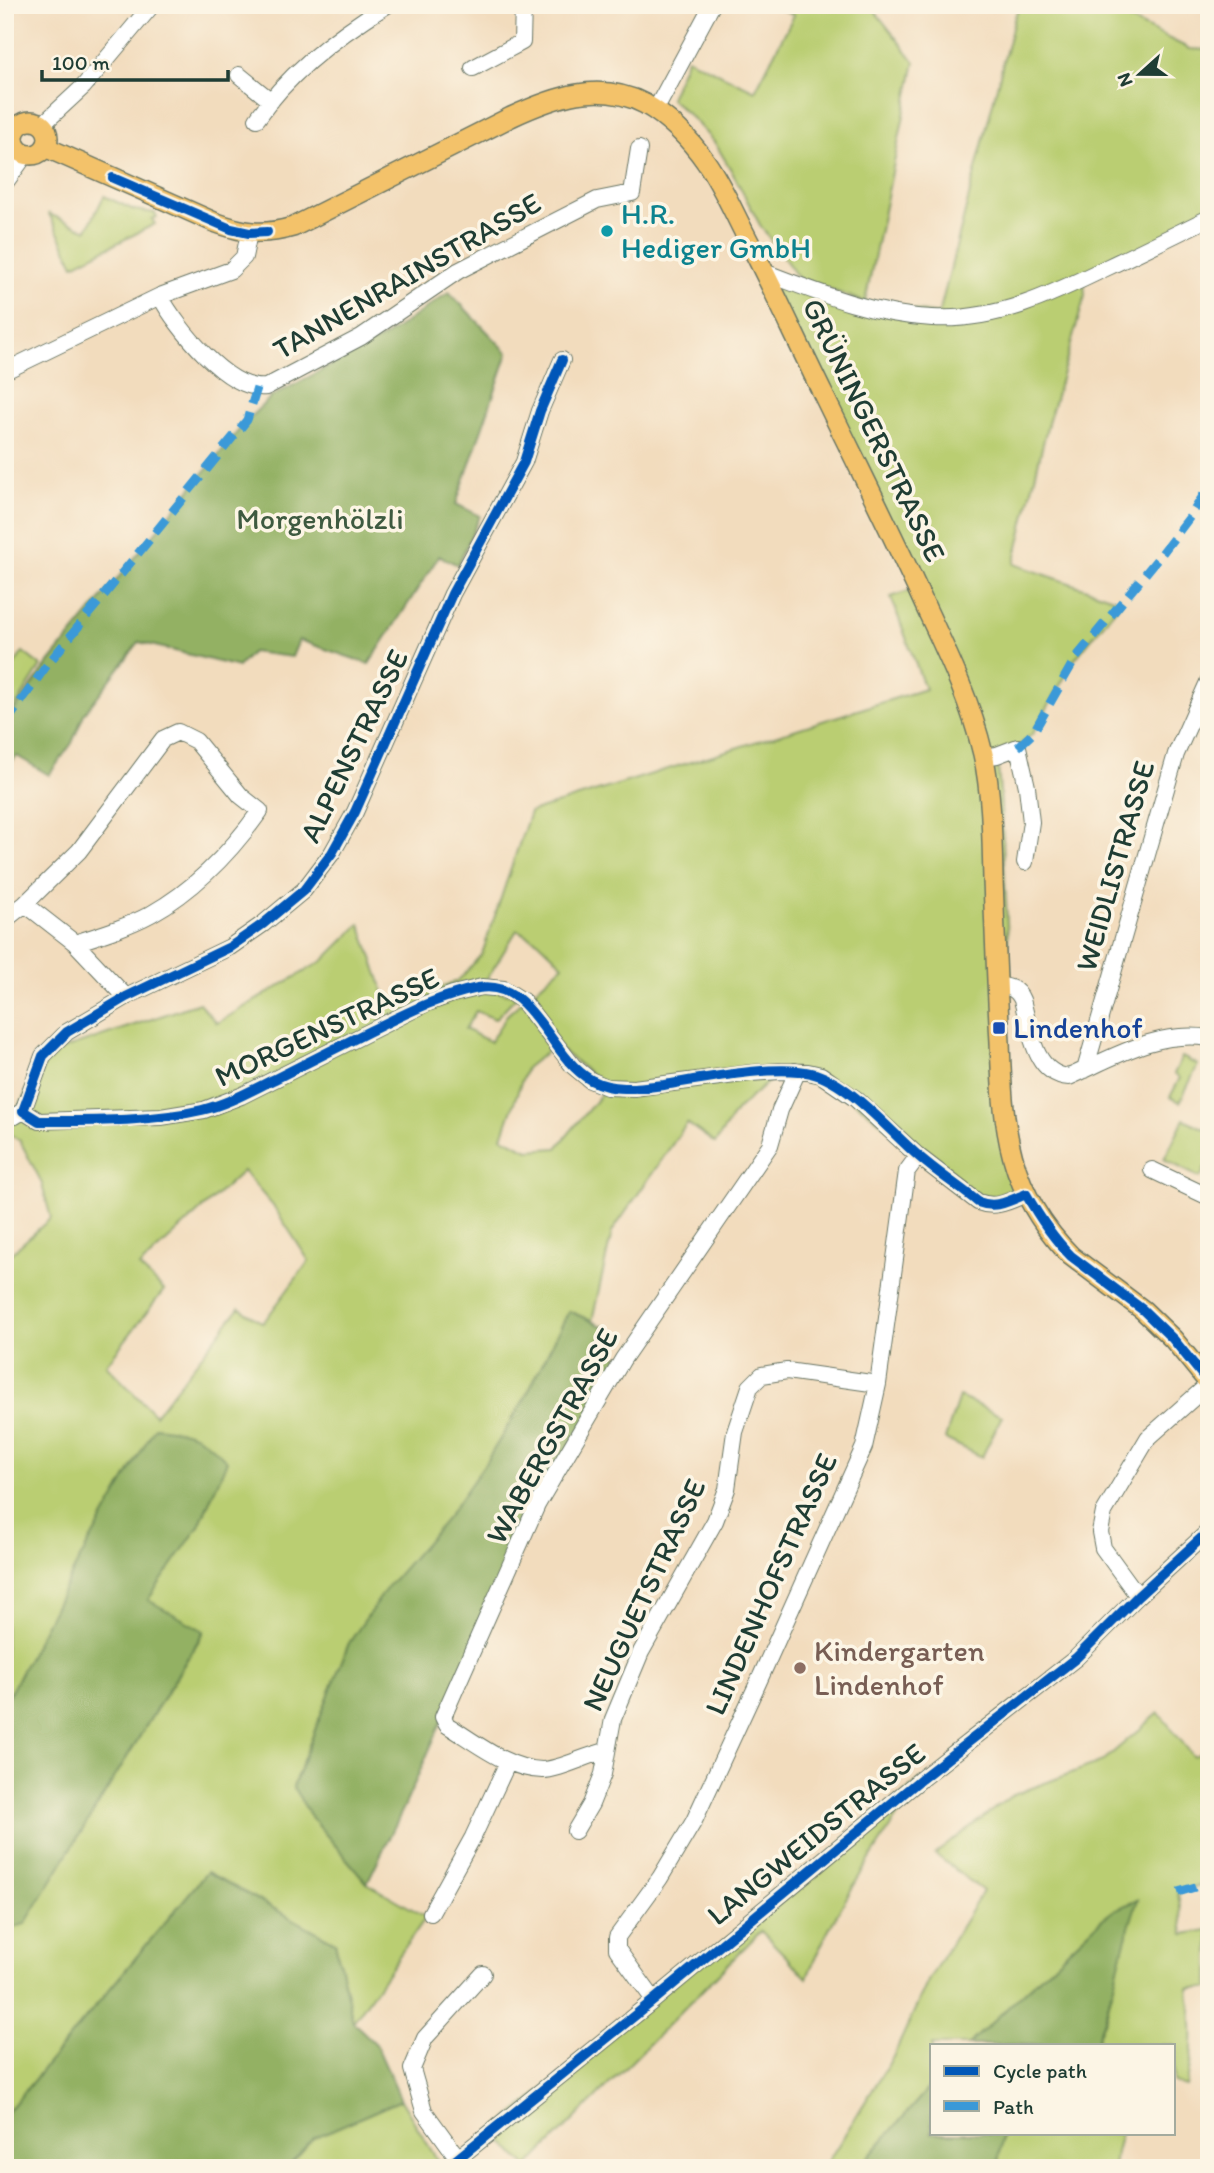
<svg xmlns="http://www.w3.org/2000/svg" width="1214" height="2173" viewBox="0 0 1214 2173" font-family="Itim,sans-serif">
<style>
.green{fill:#bace72;stroke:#6c8653;stroke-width:2;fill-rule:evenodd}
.forest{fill:#93b164;stroke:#59774c;stroke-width:2}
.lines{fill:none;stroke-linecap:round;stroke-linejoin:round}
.minor-casing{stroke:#697564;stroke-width:18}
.major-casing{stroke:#697564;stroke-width:22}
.minor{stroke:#fff;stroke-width:16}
.major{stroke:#f3c26a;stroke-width:19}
.quiet{stroke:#3a99d8;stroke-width:9;stroke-dasharray:18 9;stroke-linecap:butt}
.cycleway-casing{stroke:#fcf5e5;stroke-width:15}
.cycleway{stroke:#0057b8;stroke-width:10}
.culture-dot{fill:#0f9aa8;stroke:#fcf5e5;stroke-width:2.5}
.transit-dot{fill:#1a4fb4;stroke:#fcf5e5;stroke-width:2.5}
.education-dot{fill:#8d6e63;stroke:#fcf5e5;stroke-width:2.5}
.labels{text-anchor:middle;stroke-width:7;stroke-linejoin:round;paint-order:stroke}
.culture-label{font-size:30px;fill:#0d838f;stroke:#fcf5e5;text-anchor:start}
.street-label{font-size:30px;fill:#1f3d34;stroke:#fcf5e5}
.park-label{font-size:30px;fill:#3e5a40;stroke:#fcf5e5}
.transit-label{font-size:30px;fill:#164399;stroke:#fcf5e5;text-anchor:start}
.education-label{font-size:30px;fill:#785e54;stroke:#fcf5e5;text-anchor:start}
</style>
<rect width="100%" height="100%" fill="#fcf5e5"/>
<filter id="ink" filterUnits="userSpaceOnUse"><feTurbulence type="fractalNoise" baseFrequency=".0143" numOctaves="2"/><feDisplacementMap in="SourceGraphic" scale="14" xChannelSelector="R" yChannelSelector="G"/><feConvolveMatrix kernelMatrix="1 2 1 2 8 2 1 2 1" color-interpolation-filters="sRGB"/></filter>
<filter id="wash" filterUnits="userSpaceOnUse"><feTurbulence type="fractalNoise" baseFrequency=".00686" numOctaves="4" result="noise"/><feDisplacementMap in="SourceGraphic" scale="28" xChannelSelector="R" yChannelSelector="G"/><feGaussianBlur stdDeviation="1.57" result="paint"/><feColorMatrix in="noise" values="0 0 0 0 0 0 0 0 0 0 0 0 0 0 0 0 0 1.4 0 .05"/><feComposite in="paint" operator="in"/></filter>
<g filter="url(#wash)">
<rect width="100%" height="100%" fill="#f2dcbd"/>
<path class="green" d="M771 5H870L915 62 865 302 799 279 760 225 731 170 715 143 693 119 670 98 687 58 755 91 794 15Z
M1021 5H1112L1110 10 1190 49 1209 50V218L1084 279 1085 296 1047 427 1014 564 1122 601 1075 659 1033 733 1018 747 997 755C1004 832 1006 910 1010 987L998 985 1003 1112 1026 1194 988 1206 820 1075 780 1071 737 1110 715 1143 687 1123 612 1232 592 1321 569 1311 524 1400 486 1462 448 1517 349 1643 293 1786 312 1818 367 1883 426 1917 353 2022 335 1942 207 1872 5 2115V1930L25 1923 204 1632 147 1600 199 1526 5 1703V1259L51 1218 41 1181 20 1141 5 1131V1115L15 1116 43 1056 199 1003 217 1023 324 960 360 924 389 1006 458 981 482 954 530 812 925 689 891 597 917 588 764 272 825 296 939 314 1015 16ZM517 930 538 941 563 965 507 1015 490 1042 465 1029 476 1011 495 1019 517 996 482 987ZM555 1045 607 1087 557 1148 528 1150 502 1137 526 1068ZM243 1171 274 1207 309 1261 263 1323 239 1308 155 1415 106 1365 164 1290 139 1267Z
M104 196 134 210 155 213 157 217 152 219 155 224 74 265 49 214 87 230Z
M23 652 41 666 5 722V678Z
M1182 1057 1198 1065 1180 1102 1170 1097 1180 1078 1174 1074Z
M1184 1119 1209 1131V1161L1200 1178 1164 1159Z
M959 1397 1002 1416 982 1457 945 1439Z
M1159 1713 1194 1757 1209 1748V1883L1178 1893 1184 1934 1209 1930V1988H1189C1193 2024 1195 2050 1186 2086L1174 2083V2045H1095L1106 2017 1125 1934 1137 1900 1101 1920 968 2045H932V2084L859 2168H824L893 2057 929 1979 983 1891 935 1854 1011 1796 1103 1761Z
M921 1779C882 1842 833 1910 807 1978L761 1931 527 2167 493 2131Z
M401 2100 442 2168H287L313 2138Z
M1003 2133H1121L1116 2152 1114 2168H997Z"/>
<path class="forest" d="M449 292 508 353 456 504 480 516 458 565 439 556 369 664 299 640 292 657 252 652 238 667 139 642 84 714 72 743 49 775 17 756 5 769V724L9 718 47 665 247 420 271 397 386 336Z
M569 1311 607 1328 597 1345 623 1359 537 1505 405 1805 367 1883 312 1818 293 1787 349 1643 388 1586 448 1517 486 1462 524 1400Z
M155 1427C193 1431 200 1434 227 1461L199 1526 148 1600 204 1631 25 1924 5 1930V1703L77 1564Z
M207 1872 335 1942 353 2022 376 2044 401 2100 313 2138 287 2168H5V2115Z
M1138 1900C1120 1948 1114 1998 1095 2045H968L1101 1920 1116 1909Z
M932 2084V2133H1003L997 2168H859Z"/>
</g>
<g filter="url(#ink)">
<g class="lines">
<defs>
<path id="minor" d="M473 68 522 42 523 5
M239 75 271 101
M655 111 712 5
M257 119C289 72 338 35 387 5
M42 125 83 87 152 5
M5 183 26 154
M764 272C819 293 873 315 932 318 996 322 1053 294 1108 267 1142 251 1176 234 1209 218
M160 296C176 326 228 392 266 387L361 337 458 271 597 200 632 193 639 149
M5 371 160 296 231 270 244 257 249 233
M983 757 997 755 1018 747 1027 787 1031 822 1025 862
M25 904 75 943 126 997
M5 920 25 904 79 851 163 739 178 732 196 741 241 796 260 811C230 853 196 889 151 914 127 927 100 935 75 943
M997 985C1009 987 1017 988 1022 1000 1030 1028 1033 1074 1069 1077 1114 1057 1157 1030 1209 1038
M1085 1070 1176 754 1209 680
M23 1111 39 1121 161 1117 204 1110 241 1096 425 1004 453 994 482 987 504 989 523 1001 573 1066 590 1080 607 1087 634 1088 751 1073 780 1071 808 1072 821 1075 856 1099 918 1156 978 1202C996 1209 1009 1201 1026 1194
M23 1111 43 1056 67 1032 126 997 230 947 263 924 304 890 332 853 355 812 452 594 524 462 540 411 562 360
M5 1115 15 1116 23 1111
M1152 1170 1209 1197
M1138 1596 1103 1548 1100 1532 1104 1512 1148 1438 1209 1384
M606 1751C587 1755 559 1770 542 1770 507 1769 475 1742 447 1725L443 1717 537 1505 623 1359 770 1145 780 1110 795 1077V1071
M575 1831 591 1804 603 1774 613 1719 641 1652 715 1521 727 1489 735 1432 750 1387 762 1375 787 1371 878 1384
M431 1913 473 1837 508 1762
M654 2000 617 1949V1937L660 1878 694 1821 757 1685 864 1447 878 1384 907 1171 918 1156
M458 2158 424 2111 412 2069 425 2038 483 1974
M446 2168 654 2000 921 1779 1076 1658 1138 1596 1209 1531"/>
<path id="major" d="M14 138a17 17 0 1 1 34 0a17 17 0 1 1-34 0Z
M45 147 214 222C244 233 262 236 293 227L511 117C554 97 599 80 645 104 669 118 690 139 706 162 722 185 733 211 746 236 773 288 797 341 823 394 858 466 894 537 927 610 949 657 971 703 983 754 992 795 992 839 993 880 995 934 997 988 1000 1042 1003 1128 1007 1191 1071 1256L1143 1310 1173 1339 1209 1383"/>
</defs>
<use href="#minor" class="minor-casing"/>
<use href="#major" class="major-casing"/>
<use href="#minor" class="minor"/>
<use href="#major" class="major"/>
<path class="quiet" d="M5 724 47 665 247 420 257 388
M1018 747 1033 733 1075 659 1160 556 1192 514 1209 486
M1178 1892 1209 1883"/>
<defs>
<path id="cycleway" d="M113 178 231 229 249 233 267 232
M23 1111 39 1121C91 1121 151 1122 202 1110 228 1104 252 1090 275 1079 307 1063 338 1047 370 1031 405 1014 439 996 478 988 533 978 549 1057 591 1080 614 1092 639 1088 664 1085 702 1079 775 1064 811 1073 847 1081 888 1129 915 1153 935 1171 957 1185 978 1202 996 1209 1009 1201 1026 1194 1039 1217 1052 1237 1071 1256L1143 1310 1173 1339 1209 1383
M23 1111 43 1056 67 1032 126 997 230 947 263 924 304 890 332 853 355 812 452 594 524 462 540 411 562 360
M446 2168 654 2000 921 1779 1076 1658 1138 1596 1209 1531"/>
</defs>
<use href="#cycleway" class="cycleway-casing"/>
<use href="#cycleway" class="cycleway"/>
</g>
</g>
<circle class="culture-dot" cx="607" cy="231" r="7"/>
<rect class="transit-dot" x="992" y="1021" width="14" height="14" rx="3.5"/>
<circle class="education-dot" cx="800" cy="1668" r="7"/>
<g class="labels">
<g class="culture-label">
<text x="621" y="224">H.R.<tspan x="621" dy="34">Hediger GmbH</tspan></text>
</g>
<g class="street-label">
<text transform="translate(407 276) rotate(-30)" y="10">TANNENRAINSTRASSE</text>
<text transform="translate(874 430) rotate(64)" y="10">GRÜNINGERSTRASSE</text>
<text transform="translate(354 746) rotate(-64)" y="10">ALPENSTRASSE</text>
<text transform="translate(1115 866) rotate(-74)" y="10">WEIDLISTRASSE</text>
<text transform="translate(327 1027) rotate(-25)" y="10">MORGENSTRASSE</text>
<text transform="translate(552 1436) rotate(-61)" y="10">WABERGSTRASSE</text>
<text transform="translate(771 1584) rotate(-66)" y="10">LINDENHOFSTRASSE</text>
<text transform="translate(644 1595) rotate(-65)" y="10">NEUGUETSTRASSE</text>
<text transform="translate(816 1834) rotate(-39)" y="10">LANGWEIDSTRASSE</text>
</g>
<g class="park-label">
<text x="320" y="529">Morgenhölzli</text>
</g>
<g class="transit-label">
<text x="1013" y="1038">Lindenhof</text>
</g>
<g class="education-label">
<text x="814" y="1661">Kindergarten<tspan x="814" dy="34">Lindenhof</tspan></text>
</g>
</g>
<rect width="1214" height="2173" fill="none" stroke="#fcf5e5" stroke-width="28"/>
<rect x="930" y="2044" width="245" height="91" fill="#fcf5e5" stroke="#a4ab9e" stroke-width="2"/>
<rect x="944" y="2066" width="35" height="10" fill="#0057b8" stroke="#a4ab9e" stroke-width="2"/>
<text x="993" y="2078" font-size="21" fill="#1f3d34">Cycle path</text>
<rect x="944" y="2101" width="35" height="10" fill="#3a99d8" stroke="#a4ab9e" stroke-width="2"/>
<text x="993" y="2114" font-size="21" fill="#1f3d34">Path</text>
<g transform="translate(1140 74) rotate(249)" stroke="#fcf5e5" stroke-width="5" paint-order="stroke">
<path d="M0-5L12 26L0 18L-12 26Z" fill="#1f3d34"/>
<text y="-10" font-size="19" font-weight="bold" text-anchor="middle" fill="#1f3d34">N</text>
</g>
<path d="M42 70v10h186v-10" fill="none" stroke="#1f3d34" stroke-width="3.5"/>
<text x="52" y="70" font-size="21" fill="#1f3d34" stroke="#fcf5e5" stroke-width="5" paint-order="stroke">100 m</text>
</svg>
